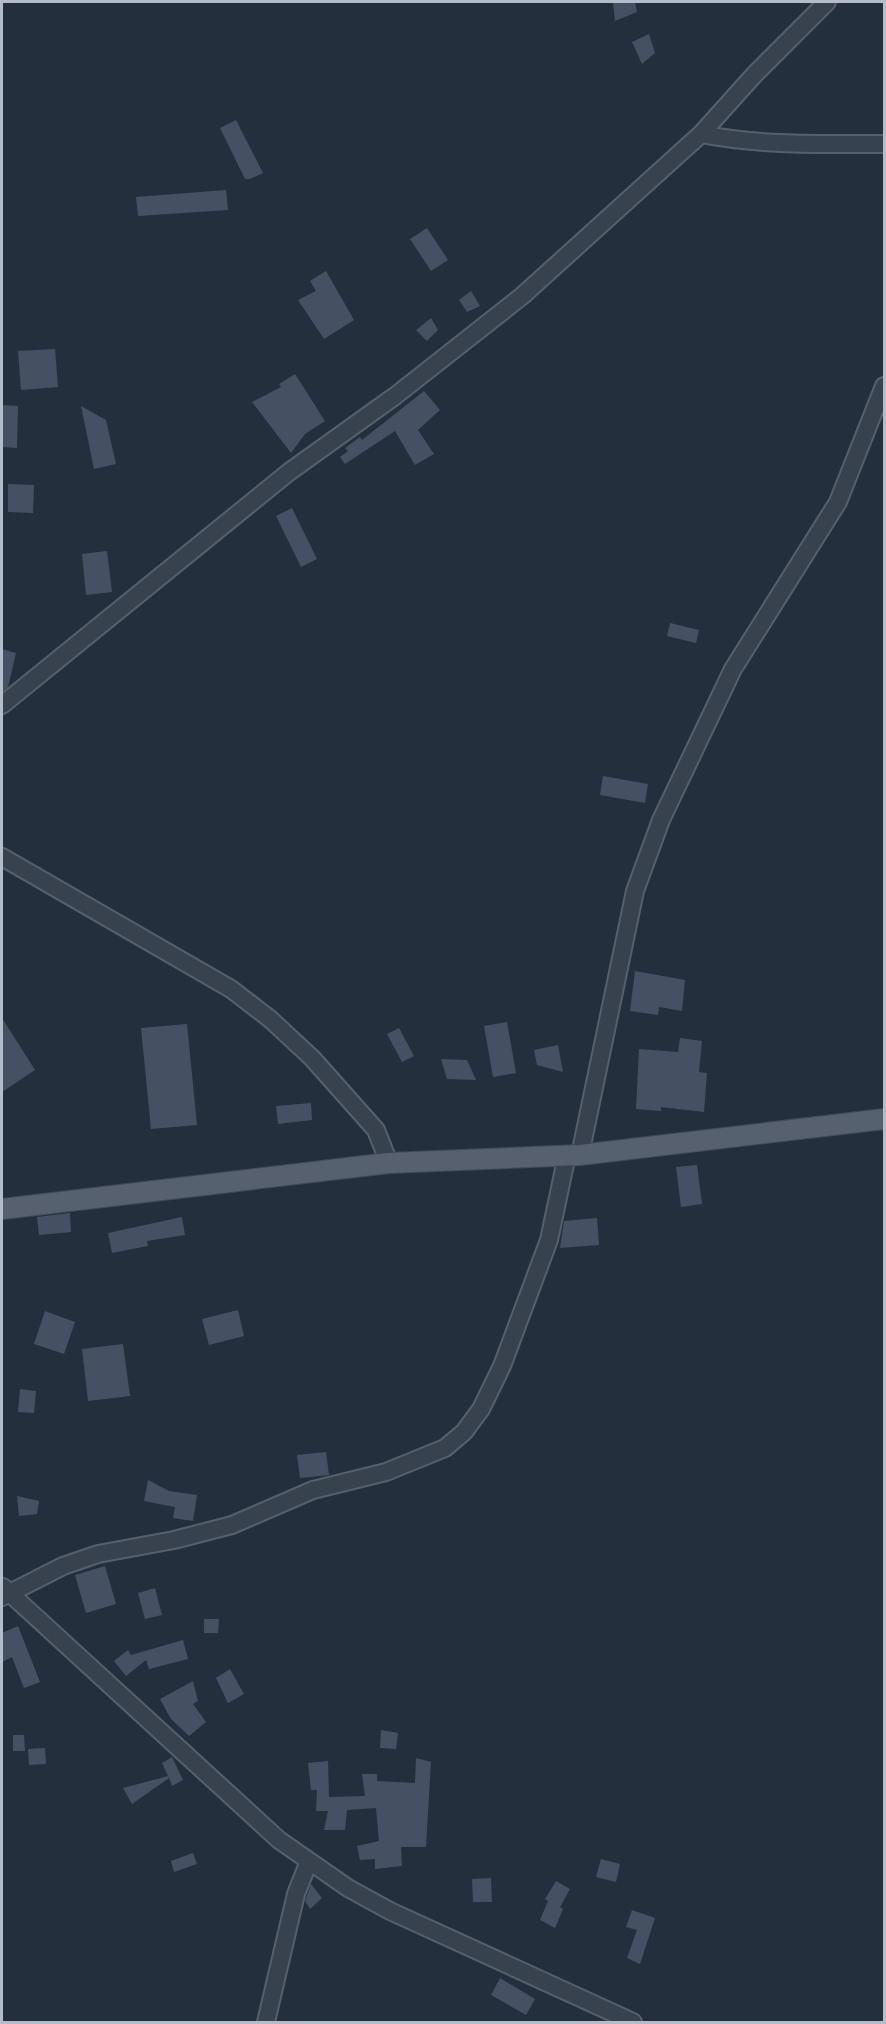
<svg xmlns="http://www.w3.org/2000/svg" width="886" height="2024" viewBox="0 0 886 2024" font-family="Poppins,sans-serif">
<style>
.building{fill:#455162}
.lines{fill:none;stroke-linecap:round;stroke-linejoin:round}
.minor-casing{stroke:#565f6c;stroke-width:20}
.major-casing{stroke:#414a57;stroke-width:22}
.minor{stroke:#38414e;stroke-width:16}
.major{stroke:#56606e;stroke-width:20}
</style>
<rect width="100%" height="100%" fill="#242f3e"/>
<path class="building" d="M613 2H635L637 12 615 21Z
M649 34 655 53 642 64 632 42Z
M236 120 263 173 250 179H245L220 128Z
M226 190 228 210 138 216 136 197Z
M427 228 448 260 431 271 410 239Z
M326 271 354 320 324 339 298 300 316 291 310 281Z
M471 291 480 306 467 312 459 300Z
M431 318 438 330 427 341 416 330Z
M55 349 58 387 21 390 18 351Z
M295 374 325 421 305 434 291 453 252 402 281 387 279 384Z
M424 391 440 410 418 430 434 454 415 465 395 431 345 464 340 457 348 451 345 448 360 437 362 440Z
M2 405 18 406 17 448 2 447Z
M81 406 106 420 116 464 94 469Z
M8 484 34 485 33 513 8 512Z
M292 508 317 559 301 567 276 516Z
M107 551 112 592 86 595 82 554Z
M670 623 699 630 696 643 667 636Z
M2 649 16 653 8 687 2 692Z
M603 776 648 784 645 803 600 795Z
M635 971 685 980 682 1011 659 1007 658 1015 630 1011Z
M2 1018 35 1070 2 1092Z
M507 1022 516 1073 493 1077 484 1026Z
M187 1024 197 1125 151 1129 141 1028Z
M399 1028 414 1056 402 1062 387 1034Z
M680 1038 702 1041 699 1072 707 1073 704 1112 661 1107V1111L636 1109 639 1049 678 1052Z
M558 1045 563 1072 537 1065 534 1050Z
M441 1059 467 1060 476 1080 447 1079Z
M311 1103 312 1120 278 1124 276 1106Z
M697 1165 702 1204 681 1207 676 1167Z
M70 1213 71 1232 39 1235 37 1217Z
M182 1217 185 1235 147 1241 148 1246 112 1253 108 1233Z
M597 1218 599 1245 560 1248 564 1221Z
M238 1310 244 1336 209 1345 202 1319Z
M45 1311 75 1322 64 1354 34 1344Z
M123 1344 130 1396 88 1401 82 1349Z
M20 1389 36 1391 34 1413 18 1412Z
M326 1452 329 1475 300 1478 297 1455Z
M148 1480 169 1491 197 1495 193 1521 173 1518 175 1507 144 1501Z
M17 1496 39 1501 37 1514 19 1516Z
M105 1566 116 1604 86 1613 75 1575Z
M155 1588 162 1615 145 1619 138 1593Z
M204 1619H219L218 1633H204Z
M18 1626 40 1682 24 1688 12 1657 2 1662V1633Z
M183 1640 188 1659 149 1669 146 1660 126 1676 114 1661 128 1650 131 1655Z
M230 1669 244 1694 228 1703 216 1678Z
M193 1681 198 1701 193 1704 206 1722 189 1736 171 1719 160 1699Z
M381 1730 398 1733 396 1749 380 1748Z
M13 1735H24L25 1751H13Z
M45 1748 46 1764 29 1765 28 1749Z
M172 1757 183 1780 172 1786 169 1778 132 1804 123 1788 168 1776 162 1763Z
M416 1758 431 1762 426 1847H401L402 1866 375 1869V1859L360 1860 357 1846 379 1841 376 1808 347 1810 345 1830H324L328 1811H316L317 1790H311L308 1763 328 1761 329 1797 365 1796 362 1774H377V1781L415 1783Z
M193 1853 197 1864 174 1872 171 1861Z
M601 1859 620 1864 616 1882 596 1877Z
M491 1878 492 1902H473L472 1879Z
M556 1881 570 1889 560 1907 563 1909 555 1928 540 1920 548 1901 545 1899Z
M311 1884 322 1898 310 1909 305 1901Z
M632 1910 655 1918 640 1964 627 1958 637 1930 626 1927Z
M500 1978 535 1999 526 2015 491 1995Z"/>
<g class="lines">
<defs>
<path id="minor" d="M701 134C762 146 823 144 884 144
M2 705 289 472 395 396 522 296 701 134 754 75 827 2
M2 857 231 989 270 1019 312 1058 376 1130 389 1163
M580 1155 635 891 661 820 733 669 838 502 884 386
M3 1587 279 1840 348 1888 390 1911 633 2022
M2 1597 63 1566 98 1554 174 1540 232 1525 313 1490 386 1472 445 1448 464 1432 481 1409 502 1366 549 1240 567 1155
M266 2022 296 1894 309 1861"/>
<path id="major" d="M2 1209 389 1163 580 1155 884 1119"/>
</defs>
<use href="#minor" class="minor-casing"/>
<use href="#major" class="major-casing"/>
<use href="#minor" class="minor"/>
<use href="#major" class="major"/>
</g>
<rect width="886" height="2024" fill="none" stroke="#b4bcc9" stroke-width="6"/>
</svg>
